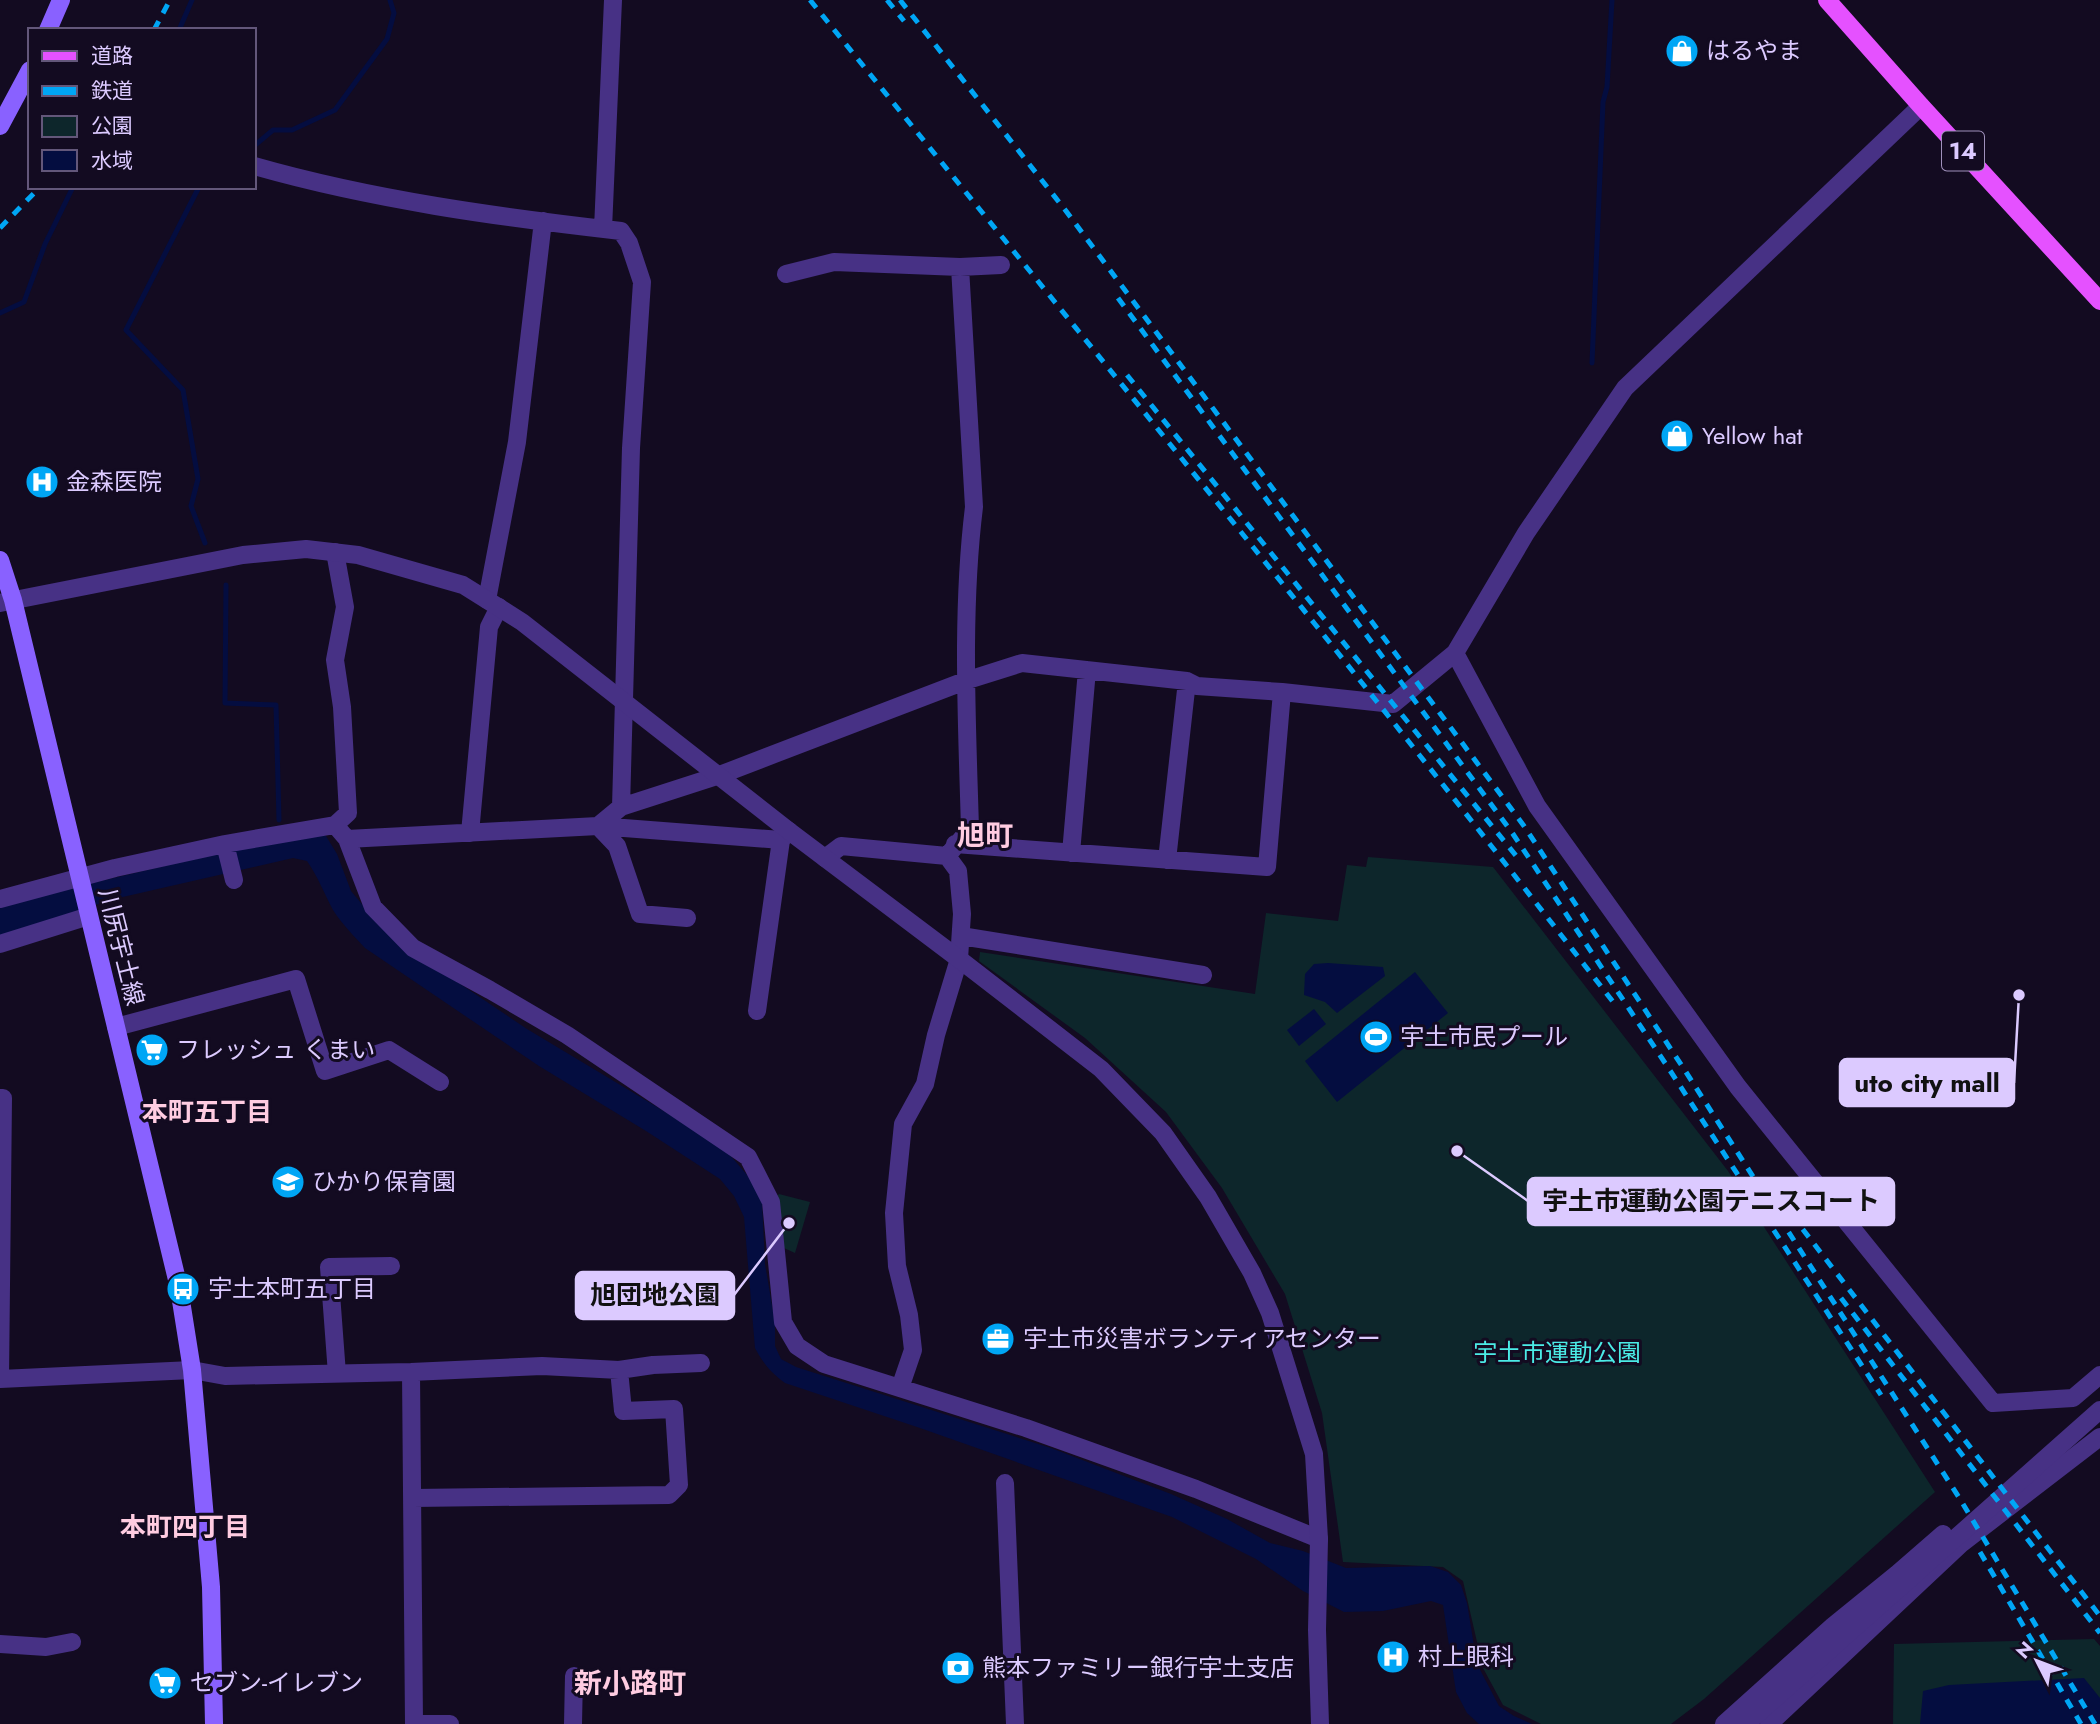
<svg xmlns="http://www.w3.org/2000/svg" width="2100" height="1724" viewBox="0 0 2100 1724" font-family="Jost,'Noto Sans JP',sans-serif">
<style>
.green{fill:#0d262b}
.water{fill:#040d40}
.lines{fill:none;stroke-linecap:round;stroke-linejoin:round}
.stream{stroke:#040d40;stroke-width:5}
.minor{stroke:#473185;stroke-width:18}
.tertiary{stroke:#473185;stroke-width:18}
.secondary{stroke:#8961ff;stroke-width:18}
.primary{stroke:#e551ff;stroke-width:18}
.rail{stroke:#00a6f5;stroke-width:5;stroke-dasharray:10 9;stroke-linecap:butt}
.labels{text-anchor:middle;stroke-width:6;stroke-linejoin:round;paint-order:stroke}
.shield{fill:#130b21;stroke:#a091bc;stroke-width:2}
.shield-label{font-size:23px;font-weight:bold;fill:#dccaff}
.poi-label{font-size:24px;fill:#dccaff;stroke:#130b21;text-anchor:start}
.street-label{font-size:24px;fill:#dccaff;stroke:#130b21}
.park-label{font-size:24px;fill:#4bebe6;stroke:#130b21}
.neighbourhood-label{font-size:26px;font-weight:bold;fill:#ffcce1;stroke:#130b21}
.quarter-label{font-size:28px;font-weight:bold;fill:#ffcce1;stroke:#130b21}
.leader{fill:none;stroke:#dccaff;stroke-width:2.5}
.callout-dot{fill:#dccaff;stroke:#130b21;stroke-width:2.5}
.callout{fill:#dccaff;stroke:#dccaff;stroke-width:2.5}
.callout-label{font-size:26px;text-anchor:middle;font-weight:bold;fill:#111}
</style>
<rect width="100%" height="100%" fill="#130b21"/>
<path class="green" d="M1368 857 1493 867 1728 1171 1935 1492 1704 1699 1671 1724H1541L1503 1705 1483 1668 1463 1581 1443 1567 1343 1562 1322 1413 1285 1294 1222 1188 1166 1112 1085 1038 979 961 980 952 1255 994 1266 913 1338 921 1347 865 1366 867Z
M779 1194 810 1202 795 1253 775 1244 771 1202Z
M2094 1639 2100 1646V1724H1893L1894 1644Z"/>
<path class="water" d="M312 831 326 836 337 854 351 891 376 921 401 944 527 1029 702 1134 729 1154 754 1183 762 1202 765 1264 775 1323V1346L781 1359 796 1367 1051 1448 1171 1494 1227 1519 1270 1543 1303 1551 1346 1568 1430 1566 1448 1572 1461 1585 1467 1603 1477 1664 1499 1706 1514 1716 1532 1724H1479L1467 1713 1456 1692 1443 1605 1431 1601 1383 1611 1344 1612 1303 1591 1256 1559 1172 1517 920 1428 785 1383C771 1373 763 1363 755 1348L744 1217 734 1196 720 1179 646 1131 539 1066 365 948C354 936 342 924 333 910 324 893 318 877 307 861L293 858 114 899 0 936V908L67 889Z
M1328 963 1383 967 1385 976 1337 1013 1325 1002 1304 995 1305 974 1314 964Z
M1415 972 1448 1013 1337 1102 1305 1061Z
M1314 1009 1326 1024 1299 1046 1287 1030Z
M2084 1678 2100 1698V1724H1920L1923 1691 1949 1685Z"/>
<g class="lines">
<path class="stream" d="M179 30 192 0
M254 146 273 130H292L335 110 387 39 394 13 390 0
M199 187 126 330 183 390 198 479 191 506 205 543
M0 313 24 302 45 244 73 187
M1592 363 1603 102 1607 87 1612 0
M226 585 225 703 276 705 279 820"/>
<path class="minor" d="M1921 106 1625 388 1526 533 1455 653 1537 806 1738 1087 1993 1403 2073 1398 2100 1375
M254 166C373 200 498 217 621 231L629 243 642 282 631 448 621 807
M603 229 613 0
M960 267 1001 265
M786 274 834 262 960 267 974 507C961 613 967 722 970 829L947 856 841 846 825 858
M335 552 345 607 335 660 342 707 348 813 335 825
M487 600 517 442 543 221
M598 826 621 807 717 776 965 681 1022 663 1187 681 1197 686 1282 692 1393 704 1455 653
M598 826 617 846 640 914 687 918
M470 833 489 627 499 607
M347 839 598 826 781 840 789 831
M225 844 234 880
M955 844 1267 867 1282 692
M1071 853 1087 670
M1167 860 1187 681
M0 899 115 868 225 844 335 825 347 839 373 907 413 948 490 990 567 1035 748 1157 771 1202 783 1322 797 1346 824 1364 1026 1428 1196 1489 1319 1539
M961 936 1203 975
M0 944 89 916
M757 1011 781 840
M116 1027 296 979 325 1071 389 1050 440 1082
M0 1098H3L0 1379 192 1370 225 1376 411 1372 542 1366 619 1370 653 1365 701 1363
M411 1372 414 1724H450
M337 1374 329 1267 391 1266
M900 1388 913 1350 909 1315 897 1266 894 1213 903 1124 925 1084 936 1035 959 959 962 914 958 871 947 856
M1005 1483 1015 1724
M413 1498 669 1495 679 1485 674 1409 623 1411 619 1370
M0 1644 46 1647 72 1642
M573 1724 574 1676
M1769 1724 1962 1543 2100 1437"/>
<path class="tertiary" d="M0 603 243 555 306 549 358 555 463 585 522 622 789 831 959 959 1101 1069 1163 1133 1208 1197 1252 1273 1270 1313 1314 1454 1319 1539 1317 1630 1320 1724
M1724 1724 1833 1626 1897 1574 1943 1534
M1746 1724 2100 1410"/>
<path class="secondary" d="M48 30 61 0
M0 126 30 70
M0 560 13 600 179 1288 192 1370 211 1587 214 1724"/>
<path class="primary" d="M1827 0 1921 106 2100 301"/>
<path class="rail" d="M810 0C1080 334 1354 667 1617 1007
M887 0 904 21
M900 0 1066 211 1524 826 1684 1069 1960 1499 2095 1724
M154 30 170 0
M0 228 40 187
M1118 298 1513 834 1671 1072 1881 1395
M1127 375 1517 857
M1768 1184 2100 1616
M1841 1298 2100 1633
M1980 1552 2081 1724"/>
</g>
<defs>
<symbol id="shop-disc" viewBox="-11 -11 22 22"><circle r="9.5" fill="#00a6f5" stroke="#130b21"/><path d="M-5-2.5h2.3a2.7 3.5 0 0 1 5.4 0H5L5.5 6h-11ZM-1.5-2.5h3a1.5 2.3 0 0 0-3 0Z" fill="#fff"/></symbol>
<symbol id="hospital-disc" viewBox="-11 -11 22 22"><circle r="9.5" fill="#00a6f5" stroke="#130b21"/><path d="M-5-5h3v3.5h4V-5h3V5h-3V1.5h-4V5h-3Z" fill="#fff"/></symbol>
<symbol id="stadium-disc" viewBox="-11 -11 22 22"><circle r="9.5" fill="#00a6f5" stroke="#130b21"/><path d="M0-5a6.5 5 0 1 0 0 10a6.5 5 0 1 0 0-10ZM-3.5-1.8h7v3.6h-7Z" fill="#fff"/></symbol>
<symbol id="supermarket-disc" viewBox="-11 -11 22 22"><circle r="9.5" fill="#00a6f5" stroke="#130b21"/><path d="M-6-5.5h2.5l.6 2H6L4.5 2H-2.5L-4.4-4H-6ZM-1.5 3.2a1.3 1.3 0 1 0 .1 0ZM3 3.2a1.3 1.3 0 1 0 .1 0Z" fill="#fff"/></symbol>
<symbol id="school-disc" viewBox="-11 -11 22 22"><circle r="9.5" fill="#00a6f5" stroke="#130b21"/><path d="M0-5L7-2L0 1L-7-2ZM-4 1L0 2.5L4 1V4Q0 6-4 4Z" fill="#fff"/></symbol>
<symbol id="bus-disc" viewBox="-11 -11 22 22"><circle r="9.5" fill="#00a6f5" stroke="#130b21"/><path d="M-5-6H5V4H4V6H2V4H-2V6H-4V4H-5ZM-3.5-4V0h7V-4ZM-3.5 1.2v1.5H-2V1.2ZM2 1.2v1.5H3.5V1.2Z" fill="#fff"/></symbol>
<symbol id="office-disc" viewBox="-11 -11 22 22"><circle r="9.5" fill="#00a6f5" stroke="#130b21"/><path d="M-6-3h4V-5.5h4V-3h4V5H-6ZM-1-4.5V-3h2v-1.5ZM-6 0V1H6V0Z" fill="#fff"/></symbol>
<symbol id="bank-disc" viewBox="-11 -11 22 22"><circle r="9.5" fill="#00a6f5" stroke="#130b21"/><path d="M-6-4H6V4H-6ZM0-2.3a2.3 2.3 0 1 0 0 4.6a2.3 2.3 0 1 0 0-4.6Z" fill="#fff"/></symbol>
</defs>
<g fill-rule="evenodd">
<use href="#shop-disc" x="1663" y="32" width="38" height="38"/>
<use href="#shop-disc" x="1658" y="417" width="38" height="38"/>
<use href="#hospital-disc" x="23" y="463" width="38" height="38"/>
<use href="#stadium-disc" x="1357" y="1018" width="38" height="38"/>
<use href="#supermarket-disc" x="133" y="1031" width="38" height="38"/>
<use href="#school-disc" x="269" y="1163" width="38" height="38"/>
<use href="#bus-disc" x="164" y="1270" width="38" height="38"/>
<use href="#office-disc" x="979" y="1320" width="38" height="38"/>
<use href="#hospital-disc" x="1374" y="1638" width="38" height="38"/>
<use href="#bank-disc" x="939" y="1649" width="38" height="38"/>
<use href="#supermarket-disc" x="146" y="1664" width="38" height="38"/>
</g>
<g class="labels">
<rect class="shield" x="1942" y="131.5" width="42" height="39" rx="5"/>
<g class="shield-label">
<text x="1963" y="159">14</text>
</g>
<g class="poi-label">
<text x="1706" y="59">はるやま</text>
<text x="1702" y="444">Yellow hat</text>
<text x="66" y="490">金森医院</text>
<text x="1400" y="1045">宇土市民プール</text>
<text x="176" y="1058">フレッシュ くまい</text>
<text x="312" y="1190">ひかり保育園</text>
<text x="208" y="1297">宇土本町五丁目</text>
<text x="1023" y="1347">宇土市災害ボランティアセンター</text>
<text x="1418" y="1665">村上眼科</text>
<text x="982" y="1676">熊本ファミリー銀行宇土支店</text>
<text x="190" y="1691">セブン-イレブン</text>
</g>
<g class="street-label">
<text transform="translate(121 947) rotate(76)" y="8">川尻宇土線</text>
</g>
<g class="park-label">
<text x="1557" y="1361">宇土市運動公園</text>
</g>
<g class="neighbourhood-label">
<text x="207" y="1121">本町五丁目</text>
<text x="185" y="1536">本町四丁目</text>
</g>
<g class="quarter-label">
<text x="985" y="845">旭町</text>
<text x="630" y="1693">新小路町</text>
</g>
</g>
<path class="leader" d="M2019 995L2014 1083M1457 1151L1528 1201M789 1223L734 1295"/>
<g class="callout-dot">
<circle cx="2019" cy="995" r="7"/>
<circle cx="1457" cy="1151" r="7"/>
<circle cx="789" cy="1223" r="7"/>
</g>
<g class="callout">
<rect x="1840" y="1059" width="174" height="47" rx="7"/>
<rect x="1528" y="1178" width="366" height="47" rx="7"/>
<rect x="576" y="1272" width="158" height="47" rx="7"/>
</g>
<g class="callout-label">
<text x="1927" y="1092">uto city mall</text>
<text x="1711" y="1210">宇土市運動公園テニスコート</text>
<text x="655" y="1304">旭団地公園</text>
</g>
<rect x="28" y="28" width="228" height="161" fill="#130b21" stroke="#63577a" stroke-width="2"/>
<rect x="42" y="51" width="35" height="10" fill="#e551ff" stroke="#63577a" stroke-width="2"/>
<text x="91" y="63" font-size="21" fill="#dccaff">道路</text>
<rect x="42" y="86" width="35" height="10" fill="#00a6f5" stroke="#63577a" stroke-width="2"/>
<text x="91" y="98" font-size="21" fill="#dccaff">鉄道</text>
<rect x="42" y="116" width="35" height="21" fill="#0d262b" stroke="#63577a" stroke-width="2"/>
<text x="91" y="133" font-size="21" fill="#dccaff">公園</text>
<rect x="42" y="150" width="35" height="21" fill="#040d40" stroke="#63577a" stroke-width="2"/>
<text x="91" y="168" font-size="21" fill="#dccaff">水域</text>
<g transform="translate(2037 1661) rotate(312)" stroke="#130b21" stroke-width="5" paint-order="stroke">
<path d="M0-5L12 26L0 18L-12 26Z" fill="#dccaff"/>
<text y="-10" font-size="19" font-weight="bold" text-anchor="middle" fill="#dccaff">N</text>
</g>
</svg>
